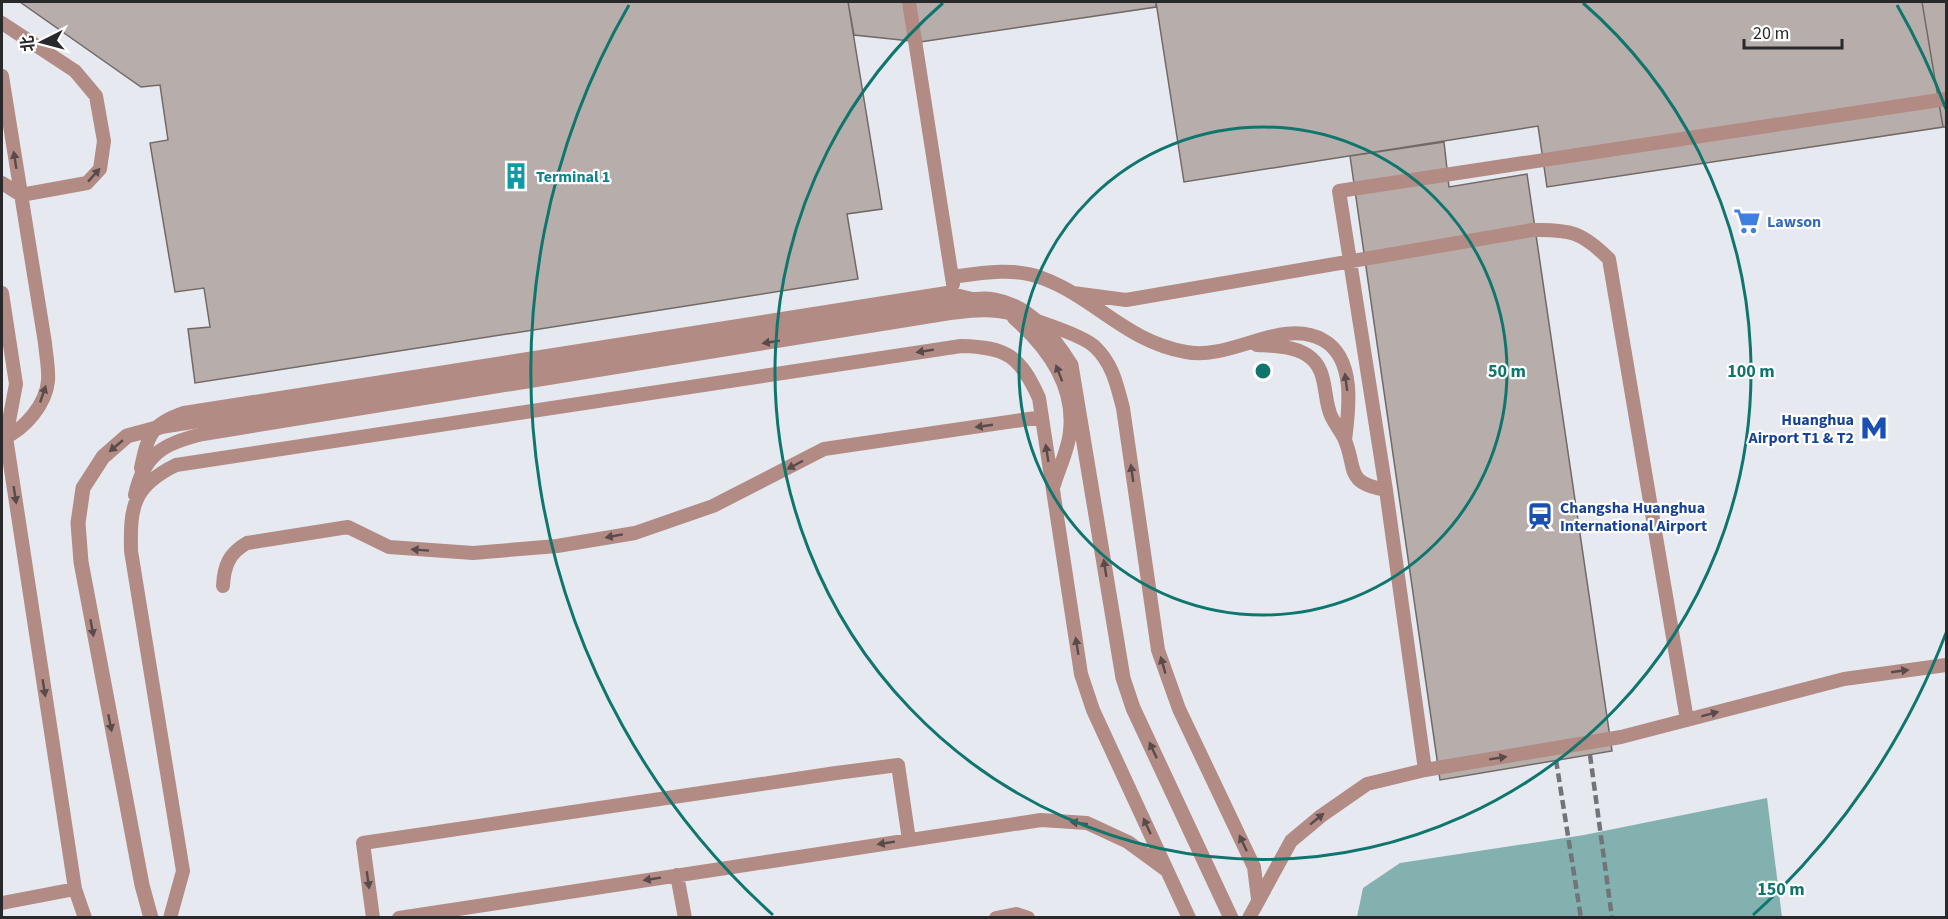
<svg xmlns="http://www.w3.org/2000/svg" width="1948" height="919" viewBox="0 0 1948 919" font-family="'Source Sans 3','Noto Sans SC',sans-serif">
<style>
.water{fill:#83b1b0}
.building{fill:#b7aeab;stroke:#716966;stroke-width:1.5}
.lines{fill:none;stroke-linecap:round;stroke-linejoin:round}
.service{stroke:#b28b85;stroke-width:14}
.tertiary{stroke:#b28b85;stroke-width:15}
.rail{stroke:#737479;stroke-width:4.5;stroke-dasharray:9 4.5;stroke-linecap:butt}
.oneway{fill:#594b4b}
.ring{fill:none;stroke:#0f766e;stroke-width:3}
.labels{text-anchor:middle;stroke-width:4.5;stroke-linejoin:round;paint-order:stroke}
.culture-label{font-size:16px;font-weight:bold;fill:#0d838f;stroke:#fff;text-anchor:start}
.shop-label{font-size:16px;font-weight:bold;fill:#366cbe;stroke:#fff;text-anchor:start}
.transit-label{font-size:16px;font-weight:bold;fill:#164399;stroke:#fff;text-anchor:end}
.centre{fill:#0f766e;stroke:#fff;stroke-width:3}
.ring-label{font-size:18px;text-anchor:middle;font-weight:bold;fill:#0f766e;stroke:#fff;stroke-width:4.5;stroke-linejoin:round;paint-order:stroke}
</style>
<rect width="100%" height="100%" fill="#e7e9f1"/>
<path class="water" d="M1767 798 1782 917H1357L1363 888 1400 863 1584 835Z"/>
<path class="building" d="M20 2H848L882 209 847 214 858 279 195 383 188 329 210 327 204 288 175 292 150 143 168 140 160 85 141 87Z
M848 2H1156V7L920 42 854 35Z
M1156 2H1922L1943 127 1547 187 1538 126 1184 182Z
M1922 2H1946V127H1943Z
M1444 142 1449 187 1527 174 1612 751 1440 780 1350 156Z"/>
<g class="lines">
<path class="service" d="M909 2 953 284
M2 23 75 71 96 96 104 141 100 169 87 183 21 195 2 183
M2 76 45 343C46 355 49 369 48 381 46 404 25 429 4 438
M952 277C980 273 1015 267 1042 278 1096 298 1125 341 1186 352 1231 361 1282 317 1323 340 1356 358 1349 410 1345 440
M2 293 16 384 6 437 75 889 85 918
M1073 293 1126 300 1532 230C1570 229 1582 232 1609 259L1687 720
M1014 318C1046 346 1075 385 1070 431 1069 448 1059 468 1054 485
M1257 345C1274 346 1293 346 1307 355 1327 368 1323 390 1329 410 1331 420 1340 429 1344 438 1358 469 1343 482 1386 490
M141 468C148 435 151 424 184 413L947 293 972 299
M135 495C144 454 164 443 203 434L950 313C969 311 990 308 1009 313 1027 317 1083 335 1095 347 1113 364 1117 386 1123 408L1158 650 1179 709 1254 867 1258 899
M223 586C224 566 229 553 247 543L348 527 389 547 473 553 557 546 635 533 713 506 824 449 1042 417
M1425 770 1386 490 1339 191 1946 99
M677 875 685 918
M2 903 75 889
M170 918 183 871 131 551C130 506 133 486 176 465L961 346C1007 347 1020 356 1039 398L1081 674 1093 710 1189 918
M373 918 363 843 836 773 898 765 909 840
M399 918 1041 820 1087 823 1128 842 1165 869
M996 918 1016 914 1028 918
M1249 918 1291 841 1321 816 1367 784 1425 770 1621 737 1844 679 1946 665"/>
<path class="tertiary" d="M151 918 142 885 81 562 78 523 83 488 103 457 127 436 164 426 943 304C959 302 979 297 995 300 1030 306 1053 337 1071 365L1123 678 1133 708 1231 918"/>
<path class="rail" d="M1590 755 1612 918
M1556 760 1581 918"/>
</g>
<defs><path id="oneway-solid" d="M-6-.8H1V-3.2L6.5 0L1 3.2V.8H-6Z" transform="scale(1.5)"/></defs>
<g class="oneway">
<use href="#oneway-solid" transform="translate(15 160) rotate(-99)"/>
<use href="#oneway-solid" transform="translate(94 175) rotate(-48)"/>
<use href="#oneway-solid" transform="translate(771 342) rotate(171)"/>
<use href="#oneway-solid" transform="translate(925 351) rotate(171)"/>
<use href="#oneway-solid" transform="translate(1059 373) rotate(-111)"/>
<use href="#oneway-solid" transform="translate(1346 382) rotate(-98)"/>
<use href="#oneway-solid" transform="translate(43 394) rotate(-71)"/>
<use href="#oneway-solid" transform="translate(984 426) rotate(172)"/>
<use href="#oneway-solid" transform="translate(116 446) rotate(140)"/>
<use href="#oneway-solid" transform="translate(1047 453) rotate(-99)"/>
<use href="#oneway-solid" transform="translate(795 465) rotate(152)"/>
<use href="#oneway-solid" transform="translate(1132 473) rotate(-98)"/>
<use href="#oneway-solid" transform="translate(15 495) rotate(81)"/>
<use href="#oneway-solid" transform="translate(614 536) rotate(170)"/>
<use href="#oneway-solid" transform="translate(420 550) rotate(-176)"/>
<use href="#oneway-solid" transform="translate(1105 568) rotate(-99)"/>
<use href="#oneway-solid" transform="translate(92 628) rotate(80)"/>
<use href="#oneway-solid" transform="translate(1077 646) rotate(-99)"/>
<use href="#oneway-solid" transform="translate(1163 665) rotate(-106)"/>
<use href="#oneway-solid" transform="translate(1900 671) rotate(-8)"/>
<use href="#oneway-solid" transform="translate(44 688) rotate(81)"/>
<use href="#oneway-solid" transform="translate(1710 714) rotate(-15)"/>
<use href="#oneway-solid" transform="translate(110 723) rotate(79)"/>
<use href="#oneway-solid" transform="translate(1153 750) rotate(-115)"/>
<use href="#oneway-solid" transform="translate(1498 758) rotate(-9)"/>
<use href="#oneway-solid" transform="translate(1317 819) rotate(-39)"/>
<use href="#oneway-solid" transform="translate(1079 823) rotate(-173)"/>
<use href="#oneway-solid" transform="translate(1147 826) rotate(-115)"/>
<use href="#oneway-solid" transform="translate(886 843) rotate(171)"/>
<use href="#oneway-solid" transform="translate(1243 843) rotate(-115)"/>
<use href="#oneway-solid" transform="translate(652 879) rotate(171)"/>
<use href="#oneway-solid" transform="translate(368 880) rotate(82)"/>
</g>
<g class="ring">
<circle cx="1263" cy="371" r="244"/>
<path d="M1583 3A488 488 0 1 1 943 3"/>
<path d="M1946 633A732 732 0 0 1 1753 915M773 915A732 732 0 0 1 629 5M1897 5A732 732 0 0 1 1946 109"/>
</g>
<defs>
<symbol id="building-bare" viewBox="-9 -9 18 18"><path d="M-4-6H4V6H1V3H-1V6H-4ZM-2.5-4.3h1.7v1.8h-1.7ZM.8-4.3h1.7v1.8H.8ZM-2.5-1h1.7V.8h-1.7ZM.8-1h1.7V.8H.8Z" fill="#0f9aa8" stroke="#fff" stroke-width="2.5" paint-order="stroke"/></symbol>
<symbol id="supermarket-bare" viewBox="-9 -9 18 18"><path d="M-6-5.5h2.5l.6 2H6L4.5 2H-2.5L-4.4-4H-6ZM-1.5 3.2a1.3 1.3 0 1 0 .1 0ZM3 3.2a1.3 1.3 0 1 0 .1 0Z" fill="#3f7fe0" stroke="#fff" stroke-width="2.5" paint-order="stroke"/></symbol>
<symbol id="metro-bare" viewBox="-9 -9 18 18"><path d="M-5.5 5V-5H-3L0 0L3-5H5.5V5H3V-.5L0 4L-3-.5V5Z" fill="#1a4fb4" stroke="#fff" stroke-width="2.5" paint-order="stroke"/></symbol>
<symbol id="station-bare" viewBox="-9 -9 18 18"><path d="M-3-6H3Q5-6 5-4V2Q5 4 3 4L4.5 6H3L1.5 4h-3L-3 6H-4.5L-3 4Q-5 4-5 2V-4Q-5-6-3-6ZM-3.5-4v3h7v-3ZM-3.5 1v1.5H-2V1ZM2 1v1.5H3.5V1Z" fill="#1a4fb4" stroke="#fff" stroke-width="2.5" paint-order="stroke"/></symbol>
</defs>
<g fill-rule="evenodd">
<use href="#building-bare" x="497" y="157" width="38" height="38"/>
<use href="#supermarket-bare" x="1728" y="202" width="38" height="38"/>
<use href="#metro-bare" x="1855" y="409" width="38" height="38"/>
<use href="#station-bare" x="1521" y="497" width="38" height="38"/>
</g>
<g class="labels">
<g class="culture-label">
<text x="536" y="182">Terminal 1</text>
</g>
<g class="shop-label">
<text x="1767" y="227">Lawson</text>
</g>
<g class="transit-label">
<text x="1854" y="425">Huanghua<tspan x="1854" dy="18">Airport T1 &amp; T2</tspan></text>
<text x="1560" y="513" text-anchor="start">Changsha Huanghua<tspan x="1560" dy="18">International Airport</tspan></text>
</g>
</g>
<circle cx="1263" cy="371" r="9" class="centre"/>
<g class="ring-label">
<text x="1507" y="377">50 m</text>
<text x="1751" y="377">100 m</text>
<text x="1781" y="895">150 m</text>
</g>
<rect width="1948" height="919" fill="none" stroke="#29292c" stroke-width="6"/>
<g transform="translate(42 42) rotate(264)" stroke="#ffffff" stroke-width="4.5" paint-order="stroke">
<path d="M0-4.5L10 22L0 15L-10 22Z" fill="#29292c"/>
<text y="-9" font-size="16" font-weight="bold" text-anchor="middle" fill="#29292c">北</text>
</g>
<path d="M1744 39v9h98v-9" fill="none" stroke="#29292c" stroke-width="3"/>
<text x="1753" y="39" font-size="18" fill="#29292c" stroke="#ffffff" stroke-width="4.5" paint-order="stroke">20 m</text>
</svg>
